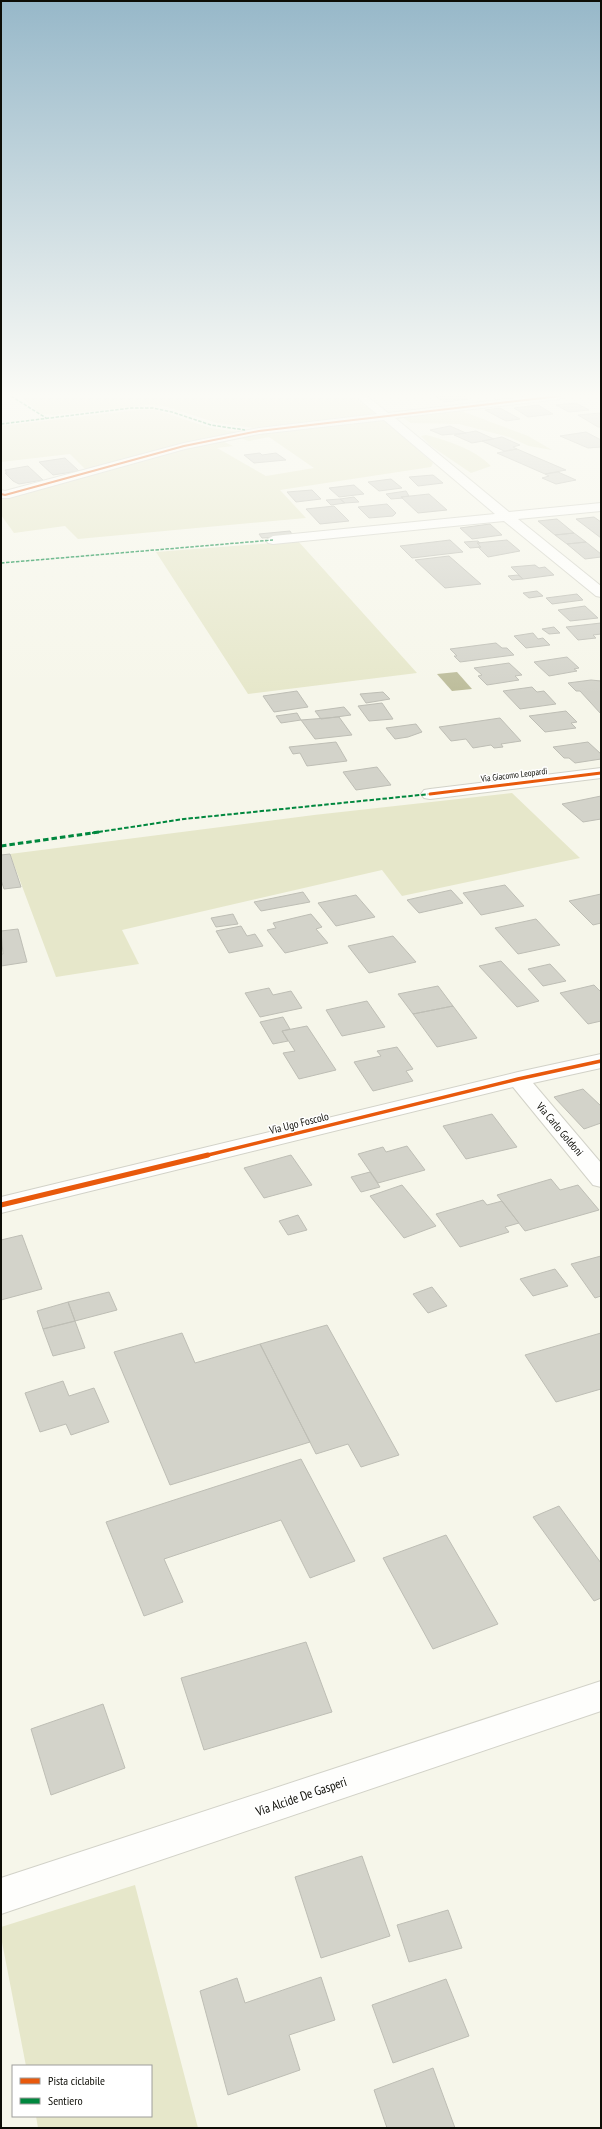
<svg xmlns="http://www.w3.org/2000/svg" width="602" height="2129" viewBox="0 0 602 2129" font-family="'PT Sans Narrow',sans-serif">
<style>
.green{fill:#e6e7ca}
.water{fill:#bdbd9b}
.building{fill:#d3d3ca;stroke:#bebeb5}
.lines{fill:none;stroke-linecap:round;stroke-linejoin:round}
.street-casing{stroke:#d2d2c8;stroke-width:2}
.secondary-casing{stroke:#d2d2c8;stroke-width:2}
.street{fill:#fefefc;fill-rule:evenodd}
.secondary{fill:#fefefc;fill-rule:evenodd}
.quiet-far2{stroke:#00873e;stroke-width:1.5;stroke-dasharray:3.5 1.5;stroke-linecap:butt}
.quiet-far1{stroke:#00873e;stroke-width:2;stroke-dasharray:4.5 2;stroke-linecap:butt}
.quiet{stroke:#00873e;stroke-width:3;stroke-dasharray:5.5 3;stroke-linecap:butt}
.cycleway-far3-casing{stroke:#fff;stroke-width:3.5}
.cycleway-far2-casing{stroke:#fff;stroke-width:5}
.cycleway-far1-casing{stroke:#fff;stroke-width:6}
.cycleway-casing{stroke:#fff;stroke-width:8}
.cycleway-far3{stroke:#e8590c;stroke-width:2}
.cycleway-far2{stroke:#e8590c;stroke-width:3}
.cycleway-far1{stroke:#e8590c;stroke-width:3.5}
.cycleway{stroke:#e8590c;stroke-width:5}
.labels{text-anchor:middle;stroke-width:3;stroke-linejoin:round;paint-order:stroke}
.far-street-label{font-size:9px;fill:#0d0d06;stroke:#fff}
.street-label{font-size:11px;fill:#0d0d06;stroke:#fff}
.near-street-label{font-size:13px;fill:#0d0d06;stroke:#fff}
</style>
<rect width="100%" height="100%" fill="#f6f6ea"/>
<path class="green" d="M20 396H351L374 412 368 416 253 428 217 423 164 406 148 405 55 415 41 414Z
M137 410H156L211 428 238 432 174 445 87 471 70 454 1 462V426Z
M459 410 528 436 552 450 529 446 509 437 459 424 411 423 402 417Z
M379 419 384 420 433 463 431 467 280 490 306 518 78 539 65 526 14 533 1 515V497L220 440 233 446 217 448 266 476 314 468 269 437 249 441 240 438 264 432Z
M426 435C449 441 474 449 491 466L471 473 431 446 421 436Z
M298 541 417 673 248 694 156 552Z
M512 793 580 858 402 896 382 870 122 930 139 964 56 977 10 854 314 815Z
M135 1885 198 2128H38L36 2116H151V2066H26L1 1937V1927Z"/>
<path class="water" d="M457 672 472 689 452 691 437 674Z"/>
<path class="building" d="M435 396H465L468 399 445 402Z
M576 403 589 410 569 412 556 405Z
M538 405 553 414 528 417 514 408Z
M500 408 520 419 506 421 485 410Z
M600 413 601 427H598L578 415Z
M450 426 466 433 442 435 430 430Z
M476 431 494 439 472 443 454 435Z
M586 432 601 440V447L588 448 560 436Z
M502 437 520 445 513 447 517 449 504 451 482 441Z
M517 449 566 470 545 474 497 453Z
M260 453 262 455 276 453 286 460 254 463 244 455Z
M65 458 79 471 53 475 39 462Z
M28 466 43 480 19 484 13 481 5 473H7L5 470Z
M558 472 576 480 556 484 542 478 549 476 545 474Z
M433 475 443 483 418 486 409 477Z
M391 479 402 488 379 491 368 482Z
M354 485 364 494 339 497 329 488Z
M312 490 321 499 296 502 287 492Z
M406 491 409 496 401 497 403 498 391 499 386 494Z
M429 494 447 510 418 513 401 497Z
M354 497 359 502 345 503 340 499Z
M340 499 345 503 331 505 326 500Z
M387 504 396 513 393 516 369 518 358 507Z
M334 506 349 521 320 524 306 509Z
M594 517 601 522V538L576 519Z
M557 519 574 533 555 535 538 521Z
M490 524 502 535 472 539 460 528Z
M290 531 293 536 262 538 259 534Z
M574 533 586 542 567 544 555 535Z
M450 540 463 552 412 558 400 546Z
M507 540 520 551 488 557 478 547H481L477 543Z
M478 541 480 543H477L481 547 470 548 464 542Z
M586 542 601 554V557L585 559 567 544Z
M449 556 481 584 445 588 415 560Z
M535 565 539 568 545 567 554 575 523 579 511 567Z
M518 575 523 579 512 580 508 576Z
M537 591 543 596 529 598 523 593Z
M577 594 583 600 552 604 546 598Z
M585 606 598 618 570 621 558 610Z
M601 623V634L593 635 596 638 578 640 566 627Z
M554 627 560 633 549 634 542 629Z
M533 633 538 639 543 638 550 645 526 648 514 636Z
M496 643 502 648H507L514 655 460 662 454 656H457L450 649Z
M567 657 579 668 574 669 577 671 549 676 534 662Z
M509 663 522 675 515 676 519 680 487 685 478 676 482 675 474 668Z
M591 680 601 681V714L580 691H576L568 683Z
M532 687 537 692 544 691 556 704 520 709 503 691Z
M297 691 308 707 274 712 263 696Z
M383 692 390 699 366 703 360 694Z
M382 703 393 719 369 721 358 706Z
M344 707 351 715 321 719 315 711Z
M566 711 577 722 571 723 576 728 545 732 529 716Z
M297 713 301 720 281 723 276 716Z
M339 717 352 735 315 739 301 720Z
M500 718 521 741 501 744 503 747 494 748 491 745 473 748 466 739 451 741 439 727Z
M416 724 422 732 408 737 395 739 386 728Z
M336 742 347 761 307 766 300 753 293 754 289 747Z
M588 742 601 754V759L575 763 569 758H564L553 747Z
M377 767 391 785 356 790 343 772Z
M601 796V819L583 822 562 804Z
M10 854 21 887 4 889 1 880V855Z
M505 885 524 906 481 915 463 893Z
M451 890 463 903 419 913 407 900Z
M303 892 310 902 261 911 254 902Z
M601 894V923L593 925 569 901Z
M356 895 375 917 336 926 318 903Z
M233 914 238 924 216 927 211 918Z
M311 914 322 927 316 929 328 943 285 953 267 930 276 928 273 923Z
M536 919 560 945 518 954 495 928Z
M241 926 247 936 255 934 263 946 229 953 216 931Z
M18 929 27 962 1 966V954H3L1 931Z
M393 936 416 962 369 973 348 946Z
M501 961 539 1001 517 1007 479 966Z
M550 964 566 981 543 986 528 969Z
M594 985 601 992V1021L588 1024 560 993Z
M438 986 453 1006 413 1014 398 994Z
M269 988 273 995 291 991 302 1008 260 1017 245 993Z
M367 1001 385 1027 342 1036 326 1010Z
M453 1006 477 1038 437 1047 413 1014Z
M283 1017 290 1029 282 1031 288 1041 273 1044 260 1022Z
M307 1026 336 1070 299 1079 283 1053 295 1051 282 1031Z
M397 1047 413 1069 406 1071 413 1081 373 1091 354 1062 381 1056 377 1051Z
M583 1089 601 1106V1123L584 1129 554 1097Z
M492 1114 517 1147 466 1159 443 1126Z
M407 1146 425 1170 378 1183 358 1154 383 1147 386 1152Z
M291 1155 312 1185 264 1198 244 1168Z
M370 1172 380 1187 361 1192 351 1177Z
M551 1179 560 1190 578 1185 599 1210 525 1231 497 1195Z
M402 1185 436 1226 404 1238 370 1196Z
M483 1200 487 1205 502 1201 519 1223 505 1227 509 1232 460 1247 436 1214Z
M298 1215 307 1230 288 1235 279 1221Z
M22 1235 42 1289 1 1300V1240Z
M601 1256V1296L595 1298 571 1264Z
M555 1269 568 1286 533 1296 520 1279Z
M432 1287 447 1306 428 1313 413 1294Z
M109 1292 117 1310 75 1321 68 1302Z
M68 1302 75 1321 43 1329 37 1311Z
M75 1321 85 1348 53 1356 43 1329Z
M327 1325 399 1455 361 1467 348 1444 316 1454 260 1344Z
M182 1333 195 1363 260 1344 310 1442 170 1485 114 1352Z
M601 1333V1389L556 1402 525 1355Z
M63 1381 69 1396 94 1388 109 1422 71 1435 66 1424 40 1432 25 1393Z
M301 1459 355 1561 310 1578 281 1520 164 1559 183 1602 144 1616 106 1522Z
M559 1506 601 1563V1598L594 1601 533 1517Z
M446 1535 498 1624 433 1649 383 1558Z
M306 1642 332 1712 204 1750 181 1678Z
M103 1704 125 1768 51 1795 31 1729Z
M362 1856 390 1936 321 1958 295 1877Z
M448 1910 462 1948 409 1962 397 1925Z
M321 1977 335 2020 289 2035 300 2070 228 2095 200 1991 237 1978 245 2003Z
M446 1979 469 2036 393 2063 372 2005Z
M433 2068 455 2128H387L374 2090Z"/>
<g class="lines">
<defs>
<path id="street" d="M355 396H367L388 413 533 396H565L560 399 395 418 509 512 601 503V511L518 519 601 586V597L596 596 504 521 273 544 268 543 266 540 273 536 495 514 384 420 259 434 185 449 9 498H1V490L5 491 184 443 259 428 377 414Z
M601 768V778L430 799 424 798 421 794 424 790 430 789Z
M601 1054V1068L533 1083 601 1163V1187L593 1185 513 1087 1 1213V1197L518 1072Z"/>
<path id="secondary" d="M601 1681V1711L1 1914V1878Z"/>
</defs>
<use href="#street" class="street-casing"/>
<use href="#secondary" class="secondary-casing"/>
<use href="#street" class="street"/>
<use href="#secondary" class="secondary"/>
<path class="quiet-far2" d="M11 396 46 418
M1 424 131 408H153L172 412 211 425 245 430
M1 563 273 540"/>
<path class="quiet-far1" d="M92 833 184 819 430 794"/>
<path class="quiet" d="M1 846 99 832"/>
<defs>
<path id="cycleway-far3" d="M1 494 5 495 184 446 259 431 560 396"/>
<path id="cycleway-far2" d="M430 794 601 773"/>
<path id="cycleway-far1" d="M204 1156 518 1079 601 1061"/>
<path id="cycleway" d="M1 1205 208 1155"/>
</defs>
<use href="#cycleway-far3" class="cycleway-far3-casing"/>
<use href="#cycleway-far2" class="cycleway-far2-casing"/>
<use href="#cycleway-far1" class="cycleway-far1-casing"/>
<use href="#cycleway" class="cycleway-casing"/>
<use href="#cycleway-far3" class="cycleway-far3"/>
<use href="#cycleway-far2" class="cycleway-far2"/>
<use href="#cycleway-far1" class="cycleway-far1"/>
<use href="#cycleway" class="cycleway"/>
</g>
<linearGradient id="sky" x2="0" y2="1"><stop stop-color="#97b8c9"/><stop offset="0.57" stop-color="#fbfbf6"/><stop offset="1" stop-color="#fbfbf6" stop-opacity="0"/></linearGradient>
<rect width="602" height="694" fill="url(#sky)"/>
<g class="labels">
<g class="far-street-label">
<text transform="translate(514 775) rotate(-7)" y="3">Via Giacomo Leopardi</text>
</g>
<g class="street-label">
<text transform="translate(299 1123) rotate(-14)" y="4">Via Ugo Foscolo</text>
<text transform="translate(560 1129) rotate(50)" y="4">Via Carlo Goldoni</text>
</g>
<g class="near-street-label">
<text transform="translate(301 1796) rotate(-19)" y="5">Via Alcide De Gasperi</text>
</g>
</g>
<rect width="602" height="2129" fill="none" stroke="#0d0d06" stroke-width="4"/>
<rect x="12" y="2065" width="140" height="52" fill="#ffffff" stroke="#9e9e9b"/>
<rect x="20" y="2078" width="20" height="6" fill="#e8590c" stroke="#9e9e9b"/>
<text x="48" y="2085" font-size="12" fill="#0d0d06">Pista ciclabile</text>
<rect x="20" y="2098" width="20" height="6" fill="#00873e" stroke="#9e9e9b"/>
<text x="48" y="2105" font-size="12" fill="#0d0d06">Sentiero</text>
</svg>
